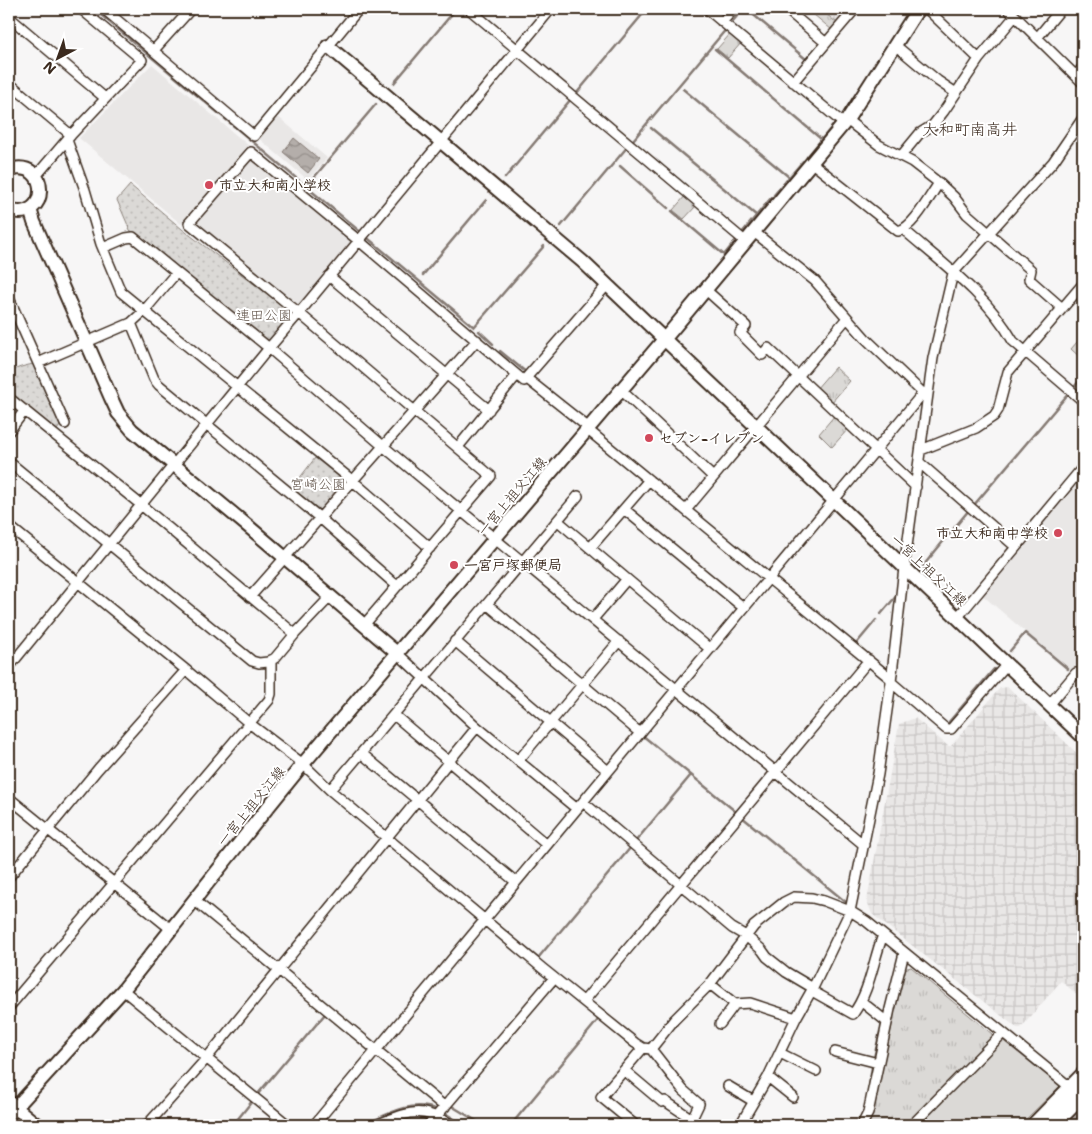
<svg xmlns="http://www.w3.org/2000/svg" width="1092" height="1134" viewBox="0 0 1092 1134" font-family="'Shantell Sans','Klee One',sans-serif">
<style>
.built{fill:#e9e7e6}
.industrial{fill:url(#industrial-grid)}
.grass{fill:url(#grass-tufts);stroke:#8b827a}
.park{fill:url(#park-dots);stroke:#8b827a}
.pitch{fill:#dbd9d6;stroke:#8b827a}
.water{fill:url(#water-waves);stroke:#847972}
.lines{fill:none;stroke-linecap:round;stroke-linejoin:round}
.stream{stroke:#847972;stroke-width:2.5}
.river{stroke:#b4aeaa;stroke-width:16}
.street-casing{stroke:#3b2a1e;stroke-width:12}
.secondary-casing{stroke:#3b2a1e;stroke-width:16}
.primary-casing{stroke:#3b2a1e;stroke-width:18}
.street{stroke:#fff;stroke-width:9}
.secondary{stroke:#fff;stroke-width:12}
.primary{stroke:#fff;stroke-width:14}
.poi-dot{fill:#d1495b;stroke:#fff;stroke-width:2}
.labels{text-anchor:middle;stroke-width:4;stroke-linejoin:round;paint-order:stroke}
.poi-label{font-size:14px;font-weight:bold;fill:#3b2a1e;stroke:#fff;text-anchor:start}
.park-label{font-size:14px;fill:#63564c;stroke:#fff}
.street-label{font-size:14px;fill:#3b2a1e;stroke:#fff}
.quarter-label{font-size:16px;fill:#3b2a1e;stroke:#fff}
</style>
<defs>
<pattern id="industrial-grid" width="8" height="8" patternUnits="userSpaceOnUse" patternTransform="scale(1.25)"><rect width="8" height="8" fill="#e9e7e6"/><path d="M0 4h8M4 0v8" fill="none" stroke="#c9c6c5"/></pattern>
<pattern id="grass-tufts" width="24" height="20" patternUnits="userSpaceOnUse" patternTransform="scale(1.25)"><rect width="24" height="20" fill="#dbd9d6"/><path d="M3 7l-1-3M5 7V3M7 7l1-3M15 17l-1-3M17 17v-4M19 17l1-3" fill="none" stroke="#bdbab7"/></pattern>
<pattern id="park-dots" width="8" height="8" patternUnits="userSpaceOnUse" patternTransform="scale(1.25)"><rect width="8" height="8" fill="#dbd9d6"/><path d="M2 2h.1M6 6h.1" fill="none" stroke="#bdbab7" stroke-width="1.8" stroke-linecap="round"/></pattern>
<pattern id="water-waves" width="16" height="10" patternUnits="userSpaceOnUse" patternTransform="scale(1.25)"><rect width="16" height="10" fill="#b4aeaa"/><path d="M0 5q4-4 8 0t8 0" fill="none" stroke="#948e8a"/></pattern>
</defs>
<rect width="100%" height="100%" fill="#f7f6f6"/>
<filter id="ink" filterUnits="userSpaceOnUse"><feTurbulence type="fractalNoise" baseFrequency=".02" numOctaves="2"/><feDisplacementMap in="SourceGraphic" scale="10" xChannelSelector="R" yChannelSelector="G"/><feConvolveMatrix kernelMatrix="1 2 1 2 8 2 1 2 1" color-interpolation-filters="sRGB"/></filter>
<g filter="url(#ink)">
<path class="built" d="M152 64 249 146 244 152 352 242 300 306 189 218 181 224 79 138Z
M276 115 327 158 308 180 257 137Z
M1083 473V681L981 594Z"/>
<path class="industrial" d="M820 9H849L837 23Z
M1008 687 1083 759V991L1079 996 1061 981 1021 1028H1017L872 914 867 901 899 724 915 718 948 746H951L1000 688Z"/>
<path class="grass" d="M807 9H820L837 23 832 30Z
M731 33 742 42 728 58 717 49Z
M686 195 697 205 684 219 673 210Z
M1083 335V360L1071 349Z
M835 367 850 381 831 403 816 389Z
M835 415 849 428 832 447 819 434Z
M911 967 992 1034V1038L906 1125H868L873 1113 904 969Z"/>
<path class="park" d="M130 185 182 229 292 313 268 342 130 230 117 200Z
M33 364 61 425 56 431 9 392C9 369 12 369 33 364Z
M315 458 345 481 320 510 292 488Z"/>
<path class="pitch" d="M1001 1039 1060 1086 1020 1125H917Z"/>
<path class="water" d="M294 138 319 159 308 173 283 152Z"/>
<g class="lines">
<path class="stream" d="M94 9 474 327 544 246
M749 11 807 60
M715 49 821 139
M394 83 456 9
M683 89 789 177
M576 94 647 9
M651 128 757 216
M807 157 835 123
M620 166 668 208
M505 178 571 99
M311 181 376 104
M774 195 803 161
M672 211 724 255 737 239
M561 226 743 9
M741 234 771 198
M423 275 486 200
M479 331 493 344
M500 351 527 373
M1075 386 1083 376
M974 505 1069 393
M923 566 969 510
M881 614 898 594
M856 644 876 620
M1010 651 1025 633 1068 669
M1080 679 1083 682
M948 723 994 669
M642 735 735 811
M742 817 847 903
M635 842 691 775
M490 919 538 958 631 847
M884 1014 887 1004
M874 1058 882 1022
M869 1088 872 1067
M257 1095 325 1014
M450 1105 483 1125
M443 1112 464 1125
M233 1125 253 1100
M364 1125C388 1114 411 1099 438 1110
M511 1125 598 1020"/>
<path class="river" d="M1076 1125 1083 1118"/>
<defs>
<path id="street" d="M104 9 254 136 359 9
M469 9 746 242
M707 9 844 124
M786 9 826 43
M927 9 979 59
M1008 9 1083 83
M9 17 105 98
M722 22 734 9
M1037 38 1061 9
M895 45 938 81 956 93
M154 50 191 9
M1076 76 1083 67
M793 82 855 9
M9 83 71 135
M847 120 879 145 912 162 939 183 954 197 967 214 1031 270 1029 279 1062 308
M67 140 85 190 101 244 121 292 353 481 430 548
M901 156 920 133 933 125 944 111 979 59 1015 16
M812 163 898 231C913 228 930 196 939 183
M36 176 71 135 142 60 81 9
M904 230C942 263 988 296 1013 341L1083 401
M754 232 815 281 865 338 927 397
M103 248 126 238 133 237 269 348 383 446 864 845
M329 276 489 410
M706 290 746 326 740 333 762 355 768 348 916 487
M9 298 65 424
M131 323 154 379 159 385 320 518 397 586
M38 363 131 323 144 311 176 273
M526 378 607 285
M621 390 713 477
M9 398 140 504 295 634
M588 430 891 679
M9 431 25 410
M458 447 517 375
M921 450 976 428 994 416 998 410 1008 372 1083 284
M9 462 252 661 259 663 268 662 275 658 295 634 330 597
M920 463 1016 547
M624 509 744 608
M686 510 847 318
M558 521 710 649
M9 526 186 670 249 723 303 764 330 790 542 968 635 1043 643 1048 651 1049 683 1090 699 1104 689 1125
M590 548 649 480
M250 597 477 340
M487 604 640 733
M957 618 1083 467
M593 619 627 579
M364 625 491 476 299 313 189 223 251 152 358 240 524 381 526 378 589 428
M455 641 608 771
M398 654 477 727 577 809
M9 667 269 348 299 313 551 9
M891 682 946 729H951L1007 664
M1049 705 1076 673
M394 715 547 845
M361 753 516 882
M518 761 619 641
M330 790 578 496
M9 798 172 930
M583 802 732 928 746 936 762 950 767 957 786 972 813 988
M9 877 98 769 186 670
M194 900 445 1107
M710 984 735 1004 750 1003 796 1018
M123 990 288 1125
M812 991 853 1014C870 991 873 961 883 935
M584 1001 869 660
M862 1002 887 1022
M9 1007 269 700 271 694V660
M720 1024 735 1004
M651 1049 674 1020 710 984 754 926 784 902 794 897 812 898 824 901 850 911 866 921 1071 1088
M835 1052 878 1063
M780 1053 816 1071
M624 1070 662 1102 665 1101 692 1119
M768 1077 793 1097
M728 1086 753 1101
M147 1125 206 1059 477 727
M314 1125 923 393
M376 1125C410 1112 419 1105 452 1125
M429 1125 554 978
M635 1125 601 1097 643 1048
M740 1125 768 1077 796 1018 813 988 850 911 878 774 891 682 904 568 933 358 953 273 1053 162 1083 118
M862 1125 868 1113 890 1009 904 953
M912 1125 1003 1033"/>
<path id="secondary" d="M328 46 583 262 1083 737
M9 170C51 157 50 224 9 210
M30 209 34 222 111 398 118 413 132 430 249 527 398 654
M10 1103 37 1125
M9 1115 123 990 260 817 303 764 672 330 847 120 918 9"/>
<path id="primary" d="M1034 1125 1083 1075
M1053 1125 1083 1095"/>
</defs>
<use href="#street" class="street-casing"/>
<use href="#secondary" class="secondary-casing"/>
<use href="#primary" class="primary-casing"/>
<use href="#street" class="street"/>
<use href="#secondary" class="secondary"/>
<use href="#primary" class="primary"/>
</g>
</g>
<g class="poi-dot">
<circle cx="209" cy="185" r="5"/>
<circle cx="649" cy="438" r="5"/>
<circle cx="1058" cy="533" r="5"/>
<circle cx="454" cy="565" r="5"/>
</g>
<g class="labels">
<g class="poi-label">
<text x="219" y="190">市立大和南小学校</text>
<text x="659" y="443">セブン-イレブン</text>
<text x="1048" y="538" text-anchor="end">市立大和南中学校</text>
<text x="464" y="570">一宮戸塚郵便局</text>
</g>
<g class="park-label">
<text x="264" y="320">連田公園</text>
<text x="318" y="489">宮崎公園</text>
</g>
<g class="street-label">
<text transform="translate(512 496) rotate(-50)" y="5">一宮上祖父江線</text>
<text transform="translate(929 570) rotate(43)" y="5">一宮上祖父江線</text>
<text transform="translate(251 806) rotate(-51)" y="5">一宮上祖父江線</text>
</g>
<g class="quarter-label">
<text x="970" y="135">大和町南高井</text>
</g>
</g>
<rect width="1092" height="1134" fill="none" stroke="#fff" stroke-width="30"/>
<rect x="15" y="15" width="1062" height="1104" fill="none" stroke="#3b2a1e" stroke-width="2" filter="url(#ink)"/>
<g transform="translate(58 58) rotate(221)" stroke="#ffffff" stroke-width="4" paint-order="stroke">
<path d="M0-4L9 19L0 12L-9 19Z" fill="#3b2a1e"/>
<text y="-8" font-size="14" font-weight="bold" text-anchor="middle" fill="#3b2a1e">N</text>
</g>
</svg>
